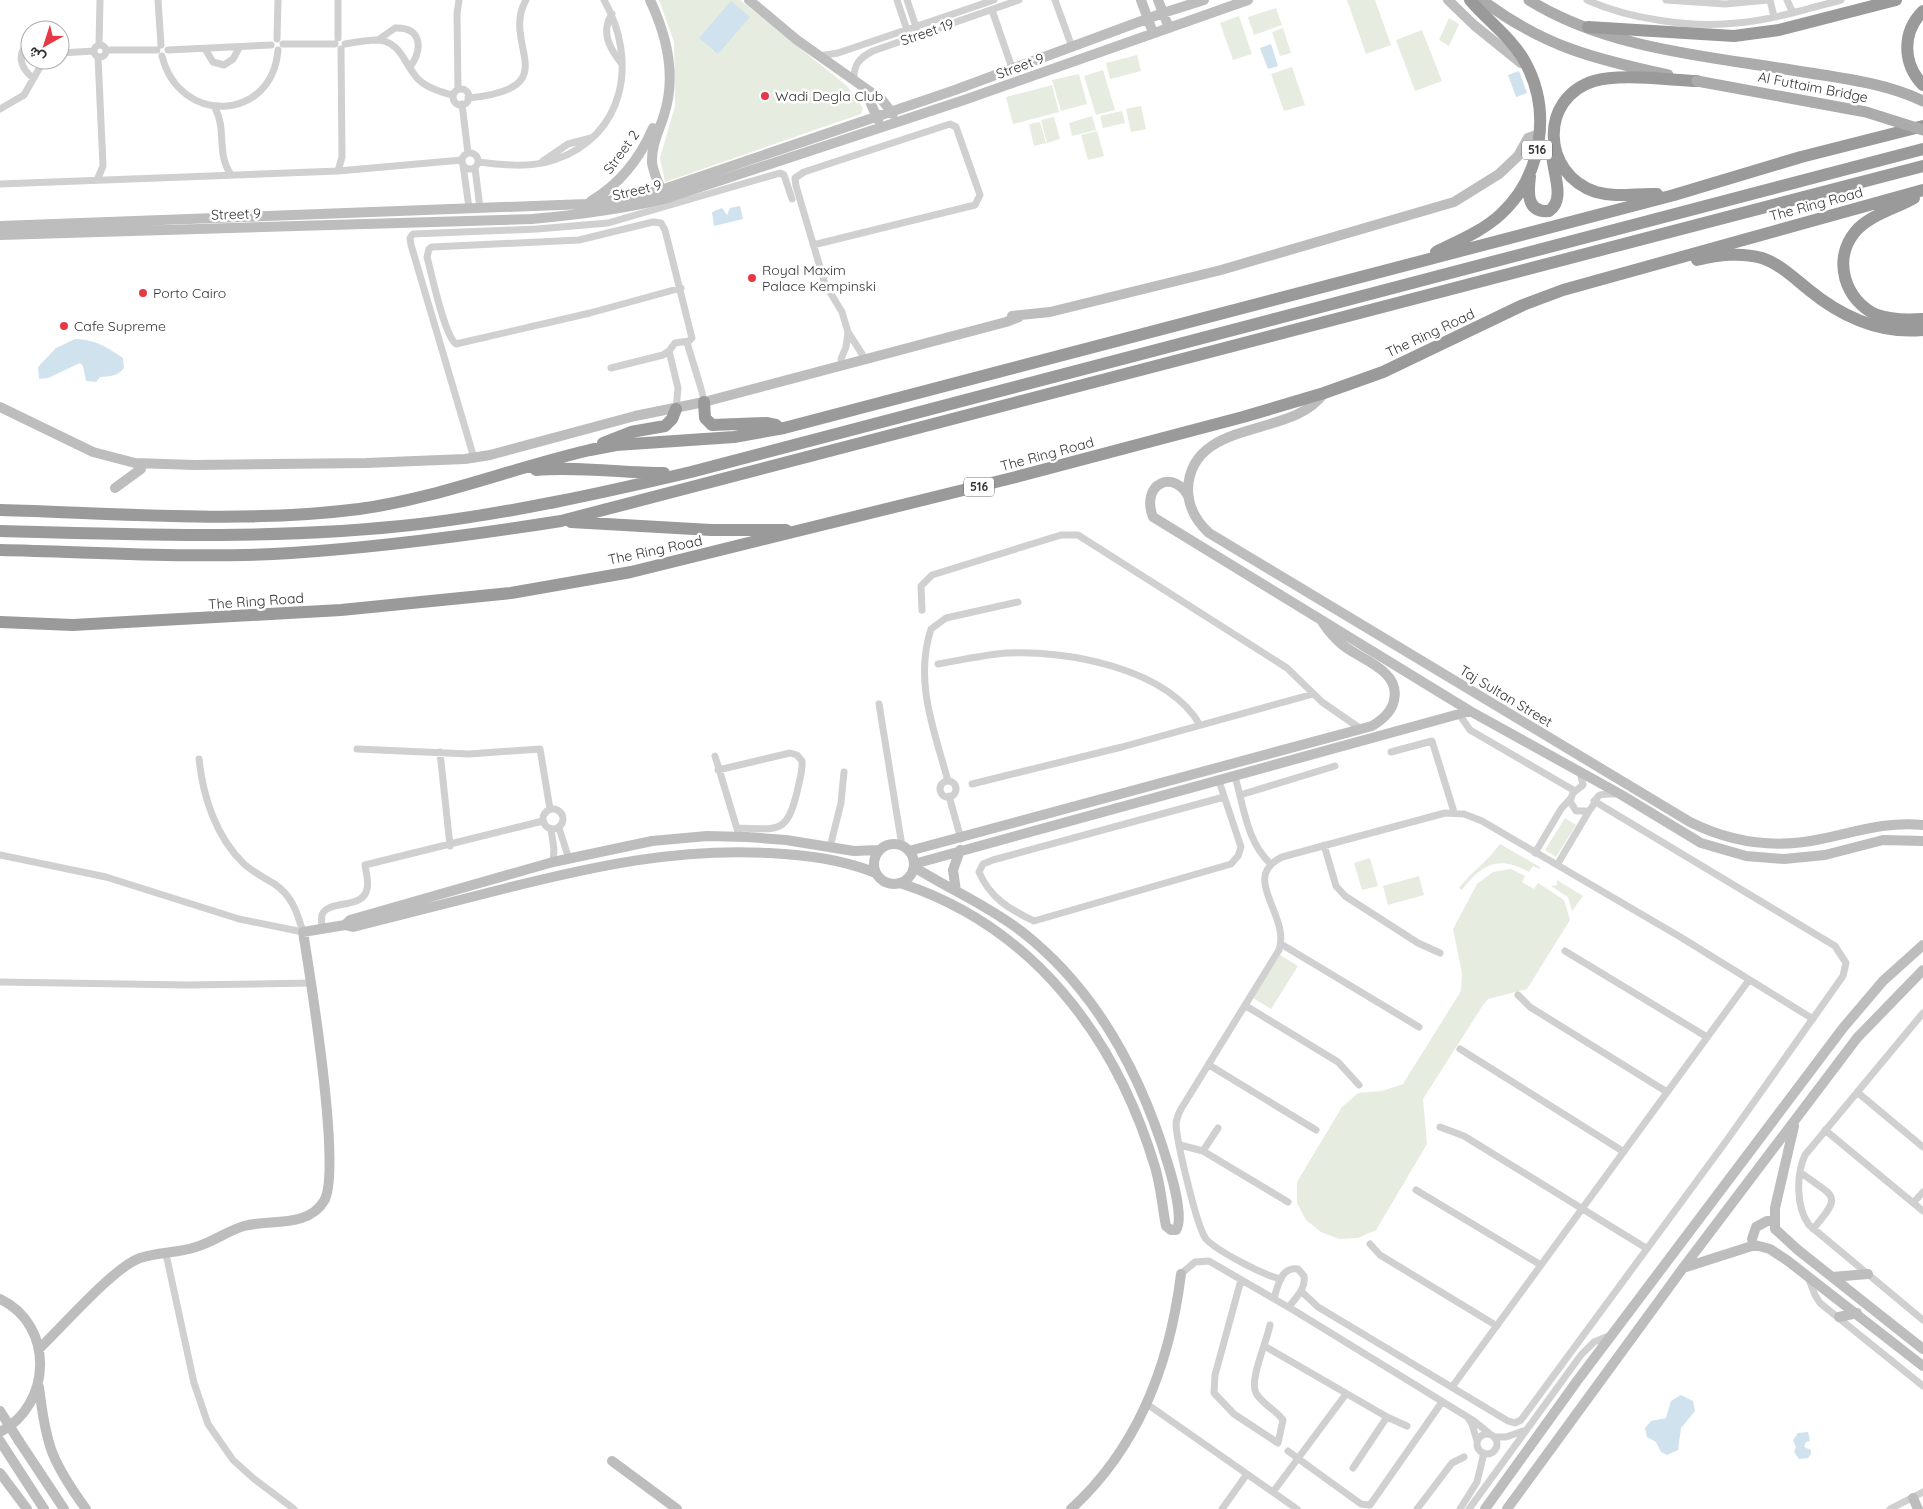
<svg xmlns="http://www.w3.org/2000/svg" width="1923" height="1509" viewBox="0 0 1923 1509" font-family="Quicksand,Vazirmatn,sans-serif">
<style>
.green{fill:#e6ecdf}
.water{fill:#cfe2ee}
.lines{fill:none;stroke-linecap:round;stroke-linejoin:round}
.street{stroke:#d0d0d0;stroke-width:7}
.secondary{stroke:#bdbdbd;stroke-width:10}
.primary{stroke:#ababab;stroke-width:11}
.highway{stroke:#9a9a9a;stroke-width:12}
.street-bridge{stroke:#d0d0d0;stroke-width:7}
.secondary-bridge{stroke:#bdbdbd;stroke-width:10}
.primary-bridge{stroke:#ababab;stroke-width:11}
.poi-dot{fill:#e63946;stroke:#fff;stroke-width:2}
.labels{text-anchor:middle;stroke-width:5;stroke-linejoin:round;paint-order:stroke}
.shield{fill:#fff;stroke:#707070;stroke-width:1}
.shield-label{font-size:12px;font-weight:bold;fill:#333}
.street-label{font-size:14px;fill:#333;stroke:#fff}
.poi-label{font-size:14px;fill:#333;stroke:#fff;text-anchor:start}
</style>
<rect width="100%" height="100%" fill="#fff"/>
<path class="green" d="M659 0H740L847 86 863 108 861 114 665 182 660 158 675 106V86L674 42Z
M1347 0H1375L1391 45 1366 54Z
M1276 8 1282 25 1254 35 1248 17Z
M1239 16 1252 54 1233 60 1220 23Z
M1449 18 1459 24 1449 46 1439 40Z
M1283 28 1291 53 1280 56 1272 32Z
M1422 30 1442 81 1415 91 1396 40Z
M1137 55 1141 71 1110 79 1106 63Z
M1292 67 1305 105 1284 111 1271 74Z
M1103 70 1115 110 1096 115 1084 76Z
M1079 74 1087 104 1061 111 1052 80Z
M1052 85 1059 112 1013 124 1006 97Z
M1141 106 1146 129 1131 132 1126 109Z
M1122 111 1125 123 1103 128 1100 116Z
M1092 116 1096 130 1072 136 1069 123Z
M1054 117 1060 139 1047 143 1041 120Z
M1040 122 1046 143 1034 146 1029 124Z
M1097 131 1104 156 1088 160 1081 135Z
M1565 818 1576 825 1556 857 1545 850Z
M1500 844 1540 867 1539 869 1533 866 1529 872C1498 855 1482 864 1462 890L1459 888C1471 872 1488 861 1500 844Z
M1370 858 1378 886 1362 890 1354 863Z
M1511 869 1525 876 1522 882 1534 889 1538 883 1564 900 1570 920 1527 989 1488 999 1483 1005 1423 1099 1427 1144 1376 1230 1358 1238 1339 1239 1321 1232 1306 1220 1297 1203V1182L1342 1107 1358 1093 1382 1091 1403 1084 1461 991 1462 973 1453 929 1477 884 1493 872Z
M1419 876 1424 895 1388 905 1383 886Z
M1557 880 1583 896 1572 911 1568 897 1551 886 1557 885Z
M1280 955 1298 966 1271 1009 1253 998Z"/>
<path class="water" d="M731 1 750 17 718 54 699 38Z
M1271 44 1278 66 1268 69 1260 48Z
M1519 71 1527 93 1516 97 1508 75Z
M740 206 743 219 714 226 712 212 722 208 727 215 730 208Z
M75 339C96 340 105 346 123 358L124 368C117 377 110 376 100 377L96 382 86 381 83 366 80 363 48 378 39 379 38 367 56 348Z
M1681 1395 1693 1401 1695 1411 1681 1428 1678 1450 1667 1455 1661 1452 1656 1442 1647 1437 1645 1428 1651 1421 1666 1418 1671 1401Z
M1808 1432 1810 1441 1806 1442 1804 1447 1811 1450V1454L1808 1458 1799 1459 1794 1452 1796 1447 1793 1440 1798 1433Z"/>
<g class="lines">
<path class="street" d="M158 0 161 45
M338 0V38
M897 0 908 33
M907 0 917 30
M1055 0 1072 47
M1587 0C1629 19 1691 28 1737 23 1772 20 1807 9 1841 0
M1666 0 1725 4 1768 0
M1770 0 1774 17
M1787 0 1793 13
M992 10 1012 68
M612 14C600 32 610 49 622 64
M277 39 278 0
M378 40 395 28C422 27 423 49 410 67
M30 42C16 53 20 68 33 78
M283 44H335
M345 44C356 42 367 40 377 40 401 41 404 64 418 79 427 88 440 92 453 95
M99 45 100 0
M94 51a6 6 0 1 1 12 0a6 6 0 1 1-12 0Z
M205 49 213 62 224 65 233 59 239 48
M106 50H157
M168 50 271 45
M60 53 94 51
M162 56C179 125 272 123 278 50
M818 56 838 53 994 0
M854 81C853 65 859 58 873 51L1019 0
M458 89 457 14 459 0
M453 97a8 8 0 1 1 16 0a8 8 0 1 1-16 0Z
M468 98C569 88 500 45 526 0
M462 104 468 153
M215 108C227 130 216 153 231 175
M0 109 24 95 44 60
M462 161a8 8 0 1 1 16 0a8 8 0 1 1-16 0Z
M543 161 568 144 591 138
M478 162C503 165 530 168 554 160 626 136 638 60 604 0
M463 165 469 208
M475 168 480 208
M338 171 342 157 341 49
M97 180 103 166 98 57
M0 184 338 171 462 160
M813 245 975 205 980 195 956 127 950 124 804 172 795 178 796 186 825 284 842 312 848 332 862 354
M687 342C689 351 705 398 704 402
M669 351 678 388 676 409
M841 359 846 347 848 332
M611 368 663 355 669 351 675 343 689 341 692 338 665 230 661 223 653 222 579 240 432 247 429 249 427 257C432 275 444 335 456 344L590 313 681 288
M474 458 411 245 410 238 413 234 537 229 608 223 780 173 784 175 792 199
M922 610 921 586 932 575 1061 535H1078L1287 668 1322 702 1361 729
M938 664C961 660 983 655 1006 653 1067 650 1167 668 1200 725
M879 704 902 846
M1459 714 1470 730 1575 791
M357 749 469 754 540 749 550 809
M440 752 450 846
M1391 752 1432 741 1454 812
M715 756 738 832
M718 770 790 753 797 755 802 761C803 771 799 782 797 792 787 835 777 829 738 828
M1580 772 1583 785 1573 793 1570 801 1576 811H1589C1601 798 1590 793 1616 794
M1235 777C1244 807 1247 843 1271 864
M948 781C934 730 914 681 931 629L946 618 1018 602
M1219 781 1241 847 1238 856 1231 864 1034 921C1009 909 990 898 979 872L983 864 993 860 1224 797
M940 789a8 8 0 1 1 16 0a8 8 0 1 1-16 0Z
M972 784 1122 747 1313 694
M1240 795 1335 766
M949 796 961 839
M543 819a10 10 0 1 1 20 0a10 10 0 1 1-20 0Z
M559 828 569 859
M551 829 554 849 553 862
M1324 845 1336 886 1345 896 1418 943 1440 953
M830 847 841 803 844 772
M1535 853 1561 809 1571 798
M0 855 106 877 239 919 303 932C297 912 292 895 273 883 263 877 253 872 244 864 216 837 203 797 199 759
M1557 865 1589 811
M322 930C322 926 321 919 322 915 328 899 363 910 367 889 369 881 366 873 365 865L543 821
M1281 944 1419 1027
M1565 951 1707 1037
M0 982 187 985 311 983
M1518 995 1530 1007 1667 1092
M1246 1006 1338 1062 1359 1085
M1923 1013 1805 1155C1796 1175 1796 1207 1809 1225L1923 1320
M1460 1049 1624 1152
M1209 1065 1316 1130
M1857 1092 1923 1147
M1440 1127 1464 1136 1646 1248
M1825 1130 1923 1211
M1180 1145 1203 1151 1288 1202
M1203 1151 1218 1128
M1800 1172C1834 1198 1844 1193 1813 1229
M1416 1190 1541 1265
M1913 1203 1923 1192
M1370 1244 1380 1255 1497 1326
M166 1254 194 1383 208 1424 233 1460 253 1478 294 1509
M1181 1274 1195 1262 1209 1261 1295 1311 1474 1421 1490 1434
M1808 1277 1815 1295 1820 1303 1923 1386
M1281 1279C1265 1276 1217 1251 1206 1239 1197 1228 1176 1139 1176 1123 1177 1118 1178 1114 1181 1109L1279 950C1291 915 1239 878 1282 857L1445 813 1464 814 1482 821 1682 938 1813 1019
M1241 1280 1215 1375 1214 1393 1234 1414 1278 1443 1283 1420C1276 1410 1262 1404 1256 1393 1249 1380 1267 1341 1270 1325
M1301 1291 1318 1307 1508 1421 1515 1423 1521 1420 1727 1140 1843 976 1846 963 1835 946 1594 801
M1274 1298C1278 1286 1281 1266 1298 1269L1304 1276C1306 1289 1296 1297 1289 1307
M1266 1347 1387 1417 1407 1426
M1452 1387 1749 980
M1147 1404 1297 1509
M1468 1418 1472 1424 1477 1441
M1477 1444a10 10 0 1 1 20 0a10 10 0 1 1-20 0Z
M1495 1437H1506L1526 1430
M1307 1465 1361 1504 1370 1505 1442 1402
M1353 1468 1387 1417
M1273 1492 1346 1394
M1222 1509 1247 1474
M1417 1509 1452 1463 1464 1457
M1460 1509 1477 1482 1484 1453
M1469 1509 1581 1355 1594 1342 1611 1335
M1890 1509 1923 1492"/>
<path class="secondary" d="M650 0C667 36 677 75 664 115 659 131 651 146 652 163 654 175 660 185 663 196
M749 0 797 40 882 100 893 114
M1141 0 1153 33
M1158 0 1169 28
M1448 0 1474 25 1521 63
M865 90 878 120
M591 201C620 184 640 158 653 128
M0 226 586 204 621 199 661 190 955 90 1163 13 1204 0
M0 235 532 219C577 215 620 210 664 199L964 100 1248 0
M1012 316 1050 312 1221 270 1454 202 1499 174 1518 156 1528 138 1539 134
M1324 393C1293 439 1191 417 1188 489 1188 507 1196 521 1209 533L1690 822C1732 843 1775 849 1821 839 1855 832 1887 821 1923 825
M0 407 93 452 135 463 195 465 366 463 465 459 490 455 635 416 704 402 1006 322 1019 317
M115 488 141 469
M1189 498C1175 468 1140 483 1153 517L1470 711 1620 794 1701 843 1746 856 1784 859 1825 855 1883 840 1923 841
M874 864a20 20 0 1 1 40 0a20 20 0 1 1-40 0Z
M909 851 1372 726C1382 720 1392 712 1394 700 1401 671 1362 660 1344 646 1336 640 1329 632 1323 623
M914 864 1470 711
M900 883C1033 926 1116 1037 1155 1167 1161 1186 1162 1206 1166 1226L1171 1230H1176C1184 1219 1172 1177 1168 1164 1141 1074 1096 989 1021 931 987 905 949 889 914 867
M956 891 953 870 960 850
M345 925 350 920 553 862 652 841 707 836 747 837 786 840 854 851 879 850
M1794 1126 1775 1208V1229L1798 1250 1923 1349
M1752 1239 1756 1227 1767 1221H1773
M1683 1268 1755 1245 1770 1249 1788 1261 1923 1366
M1832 1277 1868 1274
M0 1299C55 1325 52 1405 0 1432
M1839 1317 1857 1313
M39 1349C62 1327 114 1267 140 1258 158 1252 178 1253 196 1247 213 1242 227 1231 244 1226 270 1219 308 1228 324 1201 342 1172 310 975 303 932L345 925 353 927C404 914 456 901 507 888 595 866 677 848 769 853 806 855 841 859 876 873
M39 1387C46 1445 51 1461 86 1509
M0 1441 44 1509
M19 1441 64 1509
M612 1461 677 1509
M0 1473 27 1509
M1913 1498 1918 1509
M1071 1509C1138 1448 1170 1363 1181 1274
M1485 1509 1577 1381 1843 1028 1883 981 1923 945
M1507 1509 1683 1268 1857 1038 1923 970"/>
<path class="primary" d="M1482 0C1543 46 1594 59 1668 75
M1529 0C1611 51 1717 57 1810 73 1848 79 1887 84 1923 101"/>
<path class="highway" d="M1923 11C1902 32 1902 63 1923 85
M1588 27 1734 36 1779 30 1896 0
M1530 176C1528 192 1526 213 1549 211 1567 199 1551 170 1552 150
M1657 194C1636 193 1616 198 1596 192 1541 174 1539 98 1594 81 1620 73 1668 80 1697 81
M1914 198C1895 209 1869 215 1855 232 1832 260 1845 301 1877 315 1891 320 1908 320 1923 319
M1436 252C1458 241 1483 231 1501 214 1542 176 1552 111 1525 62 1512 38 1488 21 1470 0
M1697 260C1719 255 1740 252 1762 258 1780 264 1795 279 1809 290 1842 317 1880 334 1923 330
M704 402 705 418 712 425 766 423 776 425
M603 443 631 432 665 426 672 419 676 409
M536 470C579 466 621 473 664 473
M0 510C118 513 242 524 359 509 439 498 512 468 590 450L616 445 734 437 784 428 1674 195 1801 157 1923 126
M571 522 711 530H786
M0 531C140 535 281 540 420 524 511 513 602 493 691 472L1923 149
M0 550C97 552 195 559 291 553 381 547 472 535 561 521L1923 166
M0 622 73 625 341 610 511 593 631 572 1016 477 1243 417 1324 393 1383 372 1523 305 1563 290 1923 190"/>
<path class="street-bridge" d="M1288 1451 1307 1465"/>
<path class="secondary-bridge" d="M0 1411 19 1441"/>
<path class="primary-bridge" d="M1697 81 1866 112 1923 130"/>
</g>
<g class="poi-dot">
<circle cx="765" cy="96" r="5"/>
<circle cx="752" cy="278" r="5"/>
<circle cx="143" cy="293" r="5"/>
<circle cx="64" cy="326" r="5"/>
</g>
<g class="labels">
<g class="shield">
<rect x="1522" y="140.5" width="30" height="19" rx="4"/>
<rect x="964" y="477.5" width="30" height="19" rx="4"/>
</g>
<g class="shield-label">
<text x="1537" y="154">516</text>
<text x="979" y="491">516</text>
</g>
<g class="street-label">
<text transform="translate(927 32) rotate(-19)" y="5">Street 19</text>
<text transform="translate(1020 66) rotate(-20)" y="5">Street 9</text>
<text transform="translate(1813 87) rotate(11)" y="5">Al Futtaim Bridge</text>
<text transform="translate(621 152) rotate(-54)" y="5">Street 2</text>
<text transform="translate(637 190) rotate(-13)" y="5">Street 9</text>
<text transform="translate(1816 204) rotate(-15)" y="5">The Ring Road</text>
<text transform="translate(236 214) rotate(-2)" y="5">Street 9</text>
<text transform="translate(1430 333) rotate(-25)" y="5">The Ring Road</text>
<text transform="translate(1047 454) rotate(-15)" y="5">The Ring Road</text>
<text transform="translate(655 550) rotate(-12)" y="5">The Ring Road</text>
<text transform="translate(256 601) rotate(-4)" y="5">The Ring Road</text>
<text transform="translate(1506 696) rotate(31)" y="5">Taj Sultan Street</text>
</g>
<g class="poi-label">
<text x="775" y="101">Wadi Degla Club</text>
<text x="762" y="275">Royal Maxim<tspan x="762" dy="16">Palace Kempinski</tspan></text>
<text x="153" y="298">Porto Cairo</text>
<text x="74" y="331">Cafe Supreme</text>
</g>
</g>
<g transform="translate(45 45) rotate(219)"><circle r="24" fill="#ffffff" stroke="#adadad"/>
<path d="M0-4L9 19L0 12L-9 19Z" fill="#e63946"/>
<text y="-8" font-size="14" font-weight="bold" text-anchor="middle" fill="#333333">ش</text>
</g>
</svg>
